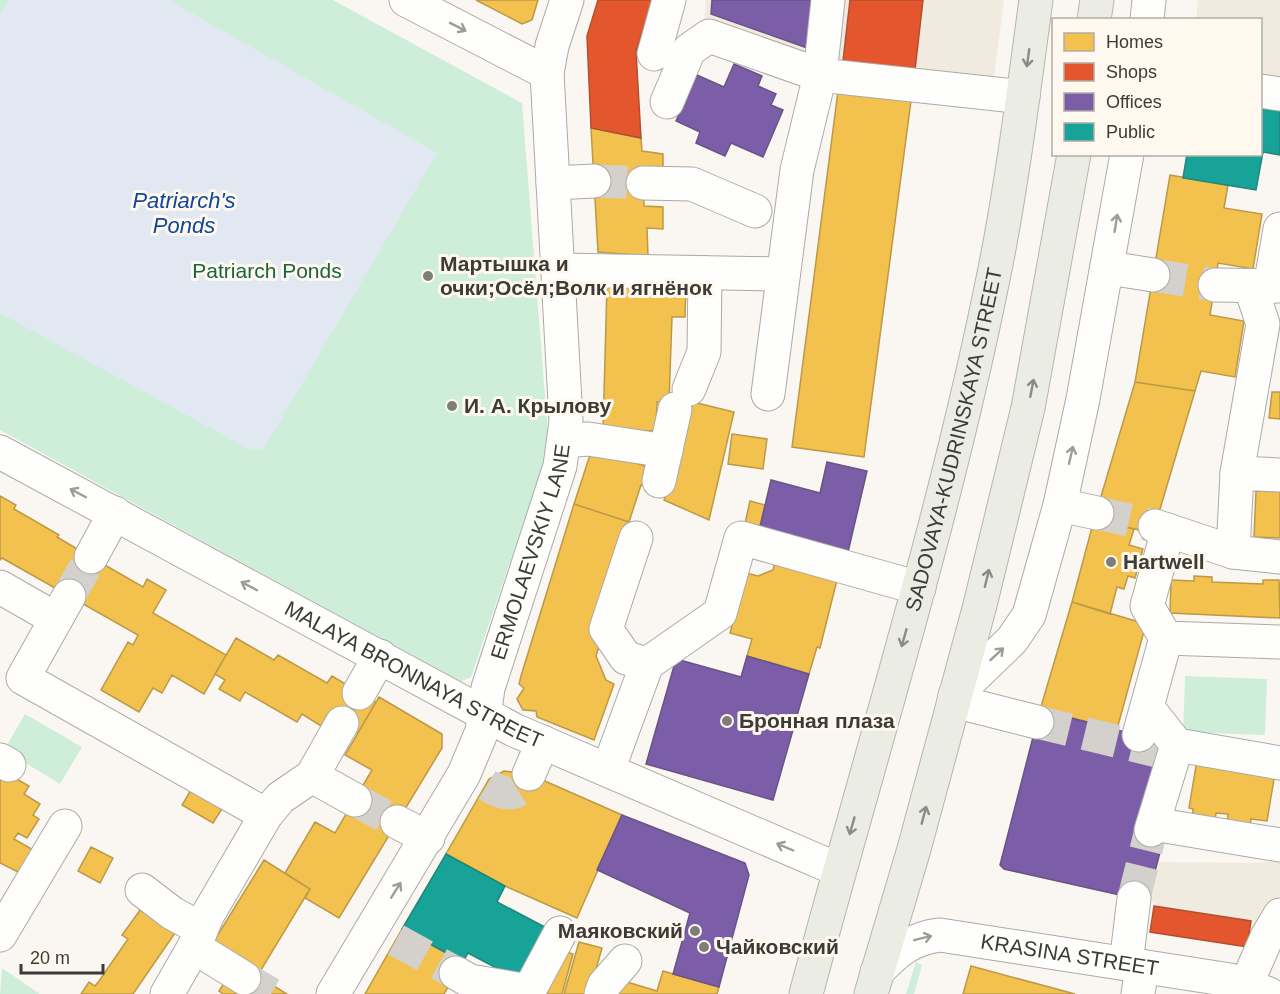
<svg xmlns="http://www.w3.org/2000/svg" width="1280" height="994" viewBox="0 0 1280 994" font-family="Helvetica,sans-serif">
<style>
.built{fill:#f1ebdf}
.green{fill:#cfeeda}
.water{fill:#e2e8f1}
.homes{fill:#f2c14e;stroke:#bc9947;stroke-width:1.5}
.shops{fill:#e4572e;stroke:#b24f31;stroke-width:1.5}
.offices{fill:#7b5ea7;stroke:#685485;stroke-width:1.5}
.public{fill:#17a398;stroke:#22847b;stroke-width:1.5}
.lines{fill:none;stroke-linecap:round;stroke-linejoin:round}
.minor-tunnel{stroke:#d4d1cd;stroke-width:33;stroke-dasharray:33 16;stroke-linecap:butt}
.minor-casing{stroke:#acaaa6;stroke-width:35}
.major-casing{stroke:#b5b6a7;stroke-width:35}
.minor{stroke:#fefefd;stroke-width:33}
.major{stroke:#ebece4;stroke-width:33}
.oneway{stroke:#9e9c9a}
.oneway2{stroke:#8b8b85}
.poi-dot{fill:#7f7d78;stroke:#fef8ee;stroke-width:2}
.labels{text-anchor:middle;stroke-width:6;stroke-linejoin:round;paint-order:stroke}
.poi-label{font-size:21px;font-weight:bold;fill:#3d3b37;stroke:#fef8ee;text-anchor:start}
.park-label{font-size:21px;fill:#196543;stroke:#fef8ee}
.street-label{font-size:21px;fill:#3d3b37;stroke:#fef8ee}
.water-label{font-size:22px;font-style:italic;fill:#0e479d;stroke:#fef8ee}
</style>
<rect width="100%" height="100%" fill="#faf7f2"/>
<path class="built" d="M706 0H1004L993 85 841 70 704 21Z
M1198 0H1280V80L1261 77 1260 20H1196Z
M1280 860V943L1250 929 1247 947 1150 932 1154 903 1147 901 1158 862 1254 863Z"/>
<path class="green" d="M0 0H333L522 103 549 447 471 677 460 682 0 430Z
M1185 676 1267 679 1265 735 1183 732Z
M25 714 82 747 60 784 4 750Z
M916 962 922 965 914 994H906Z
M2 968 40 994H0Z"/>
<path class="water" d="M9 0H169L437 153 263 450 249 449 0 313V15Z"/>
<path class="homes" d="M476 0H538L532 20 522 24Z
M838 91 911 101 864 457 792 447Z
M591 128 641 138 642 151 663 154V171L643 168 644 206 663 207V229L647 228 648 256 598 252Z
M1170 175 1228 185 1224 208 1262 214 1253 269 1218 263 1215 285 1210 315 1244 321 1235 377 1201 371 1195 391 1135 382Z
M607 285 686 287 685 317H672L669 402H657L656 431 603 430Z
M1135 382 1195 391 1153 533 1094 520Z
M1272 392H1280V419L1269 418Z
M693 402 734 412 709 520 664 500 683 442Z
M732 434 767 439 763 469 728 464Z
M592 449 654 469 648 487 641 485 629 522 574 504Z
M1256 491H1280V538L1254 537Z
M0 496 16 505 14 509 59 535 57 537 84 553 62 592 2 558 0 560Z
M750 501 765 505 759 531 744 528Z
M574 504 629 522 593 637 601 640 596 656 606 680 614 684 594 740 537 717 536 711 523 710 517 699 524 688 519 684 521 676Z
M1094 520 1134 529 1129 545 1143 549 1135 578 1128 576 1124 589 1117 587 1110 614 1072 602Z
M84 553 143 587 147 579 166 590 153 613 226 655 204 694 172 675 162 693 153 688 139 712 101 690 128 642 133 645 138 635 62 592Z
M776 558 838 576 820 648 817 647 809 674 747 656 752 639 730 633 746 573 758 576 773 570Z
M1194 576 1212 577V582L1263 584V580H1279L1280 618 1170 613 1171 580 1194 581Z
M1072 602 1146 624 1117 729 1040 710Z
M236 638 274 660 278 655 327 683 332 676 376 702 358 733 327 715 321 726 302 714 297 722 245 692 240 701 219 689 225 680 215 674Z
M379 697 442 734V748L339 918 305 898 310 889 285 873 315 822 335 833 372 770 345 755Z
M1197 760 1275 773 1267 821 1251 819 1250 827 1227 823 1228 814 1216 813 1215 821 1192 818 1193 809 1189 808Z
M3 771 29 786 24 794 40 804 33 815 39 819 27 838 18 833 14 839 35 851 22 874 0 863V777Z
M504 771 529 774 622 815 577 918 505 886 446 854 489 779Z
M194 785 225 804 213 823 182 805Z
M91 847 113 858 100 883 78 871Z
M264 860 310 889 261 970 214 941Z
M146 902 175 933 133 994H81L89 982 95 986 99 981 128 939 122 935Z
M402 929 463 962 444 994H365Z
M579 942 602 948 589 994H564Z
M560 950 573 954 562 994H547Z
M971 966 1075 994H963Z
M248 970 287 994H223L219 991 229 975Z
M663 971 719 987 717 994H613L617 979 657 991Z"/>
<path class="shops" d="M598 0H653L636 51 641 138 591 128 587 36Z
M850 0H923L915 70 843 61Z
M1154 906 1251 921 1247 947 1150 932Z"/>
<path class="offices" d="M712 0H811L807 48 711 14Z
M734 64 762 76 758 86 776 94 771 105 783 110 763 157 731 143 725 156 696 143 700 132 676 121 697 75 724 87Z
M827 462 867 471 848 552 759 531 771 480 820 493Z
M747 656 809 674 773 800 646 764 676 659 741 677Z
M1040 710 1164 742 1165 834 1147 901 1004 869 1000 865Z
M622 815 745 863 749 875 719 987 673 974 690 913 597 870Z"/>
<path class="public" d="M1260 101 1280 104V155L1263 152 1256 190 1183 178 1187 154H1260Z
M446 854 505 886 497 902 547 928 519 980 468 953 463 962 402 929Z"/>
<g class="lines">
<path class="minor-tunnel" d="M594 181 643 183
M1153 275 1215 285
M1097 513 1155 526
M69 596 91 557
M1037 722 1161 752
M487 785C505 796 521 798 529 774
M355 800 397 822
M1134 898 1151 830
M396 940 456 973
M244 978 271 994"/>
<defs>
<g id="minor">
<path d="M406 0 547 73"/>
<path d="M828 0 820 75 1023 97"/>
<path d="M1147 20 1149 0"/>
<path d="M654 54 669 0"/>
<path d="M1260 91 1280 94"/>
<path d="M667 102 689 50 709 36 820 75 797 170 768 394"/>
<path d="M553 183 594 181"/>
<path d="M643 183 692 184 755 211"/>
<path d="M1109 268 1153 275"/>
<path d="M558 270 783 274"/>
<path d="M1215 285 1280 286"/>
<path d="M1270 287 1280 229"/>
<path d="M689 389 704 352 705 273"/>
<path d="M565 441 588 439 666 451"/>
<path id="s1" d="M0 452 514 730 839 870"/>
<path d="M1237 473 1263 324 1251 288"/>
<path d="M659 481 675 409"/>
<path d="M1060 505 1097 513"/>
<path d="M1155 526 1233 552 1280 557"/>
<path d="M1168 530 1147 606 1166 638 1280 642"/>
<path d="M636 538 606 629 626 658 647 664"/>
<path d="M1233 552 1237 473 1280 475"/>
<path d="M91 557 115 513"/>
<path d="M0 587 56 619"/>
<path d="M69 596 23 678 266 815"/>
<path d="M359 693 380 656"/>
<path d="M955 695 1012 640 1029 615 1060 505 1083 399 1127 154"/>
<path d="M954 701 1037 722"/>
<path d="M1147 707 1177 745 1280 763"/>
<path d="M1139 735 1166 638"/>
<path d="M0 760 9 765"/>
<path d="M608 770 647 664 720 613 741 538 919 588"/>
<path d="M529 774 543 742"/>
<path d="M312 776 342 723"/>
<path d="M397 822 428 838"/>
<path d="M1153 824 1280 845"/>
<path d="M1151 830 1177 745"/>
<path d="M142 890 172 913 194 925 198 938 194 947"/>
<path d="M0 935 65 826"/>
<path d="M198 938 207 916 266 815 280 798 312 776 355 800"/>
<path d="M1126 964 1134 898"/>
<path id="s2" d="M877 972C896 952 912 938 940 935L1230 980 1269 994"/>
<path d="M456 973 470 981 529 991 560 933"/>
<path d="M1246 985 1267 937 1280 915"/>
<path d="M167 994 194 947 244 978"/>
<path id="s3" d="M333 994 464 774 482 731 488 688 560 466 566 421 547 73 552 46 567 0"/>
<path d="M601 994 604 985 625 961"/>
<path d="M1138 994 1142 966"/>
</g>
<g id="major">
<path d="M1094 20 1097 0"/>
<path id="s4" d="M806 994C871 751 947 511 996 264 1013 177 1024 88 1036 0"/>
<path d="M871 994 914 849 980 605 1028 408 1074 154"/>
</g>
</defs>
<use href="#minor" class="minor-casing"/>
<use href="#major" class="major-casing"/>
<use href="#minor" class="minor"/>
<use href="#major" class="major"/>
</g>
<defs><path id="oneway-shaft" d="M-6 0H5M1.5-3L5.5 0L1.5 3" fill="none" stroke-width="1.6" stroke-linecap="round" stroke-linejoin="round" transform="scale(1.5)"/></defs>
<g class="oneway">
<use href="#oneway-shaft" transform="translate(458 27) rotate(27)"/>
<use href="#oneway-shaft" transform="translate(1116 223) rotate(-81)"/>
<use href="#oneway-shaft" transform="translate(1071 455) rotate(-77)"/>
<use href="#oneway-shaft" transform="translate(78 493) rotate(-152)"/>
<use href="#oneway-shaft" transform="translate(249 586) rotate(-152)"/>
<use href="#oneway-shaft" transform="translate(997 654) rotate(-43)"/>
<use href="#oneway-shaft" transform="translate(785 847) rotate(-157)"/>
<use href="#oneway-shaft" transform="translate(396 890) rotate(-58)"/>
<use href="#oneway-shaft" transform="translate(923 938) rotate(-14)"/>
</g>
<g class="oneway2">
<use href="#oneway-shaft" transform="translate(1028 58) rotate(98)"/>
<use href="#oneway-shaft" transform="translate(1032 388) rotate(-79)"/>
<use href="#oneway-shaft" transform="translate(987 578) rotate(-76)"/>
<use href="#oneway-shaft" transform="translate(904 638) rotate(106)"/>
<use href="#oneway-shaft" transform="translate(924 815) rotate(-75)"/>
<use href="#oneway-shaft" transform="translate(852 826) rotate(106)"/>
</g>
<g class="poi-dot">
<circle cx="428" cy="276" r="6"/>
<circle cx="452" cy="406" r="6"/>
<circle cx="1111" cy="562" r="6"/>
<circle cx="727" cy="721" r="6"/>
<circle cx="695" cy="931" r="6"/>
<circle cx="704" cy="947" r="6"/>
</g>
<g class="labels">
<g class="poi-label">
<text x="440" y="271">Мартышка и<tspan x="440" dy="24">очки;Осёл;Волк и ягнёнок</tspan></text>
<text x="464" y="413">И. А. Крылову</text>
<text x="1123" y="569">Hartwell</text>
<text x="739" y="728">Бронная плаза</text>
<text x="683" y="938" text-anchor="end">Маяковский</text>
<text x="716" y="954">Чайковский</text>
</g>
<g class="park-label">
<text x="267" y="278">Patriarch Ponds</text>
</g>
<g class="street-label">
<text dy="7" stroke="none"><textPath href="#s4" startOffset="574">SADOVAYA-KUDRINSKAYA STREET</textPath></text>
<text dy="7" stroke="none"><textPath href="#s3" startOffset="489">ERMOLAEVSKIY LANE</textPath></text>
<text dy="7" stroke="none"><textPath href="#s1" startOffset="470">MALAYA BRONNAYA STREET</textPath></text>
<text dy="7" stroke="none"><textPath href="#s2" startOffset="206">KRASINA STREET</textPath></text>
</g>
<g class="water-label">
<text x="184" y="208">Patriarch's<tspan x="184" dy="25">Ponds</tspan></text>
</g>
</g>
<rect x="1052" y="18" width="210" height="138" fill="#fef8ee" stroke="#b1aca5" stroke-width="1.5"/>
<rect x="1064" y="33" width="30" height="18" fill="#f2c14e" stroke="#b1aca5" stroke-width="1.5"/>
<text x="1106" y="48" font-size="18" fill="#3d3b37">Homes</text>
<rect x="1064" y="63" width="30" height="18" fill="#e4572e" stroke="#b1aca5" stroke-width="1.5"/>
<text x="1106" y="78" font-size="18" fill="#3d3b37">Shops</text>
<rect x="1064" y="93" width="30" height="18" fill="#7b5ea7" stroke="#b1aca5" stroke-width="1.5"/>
<text x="1106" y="108" font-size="18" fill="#3d3b37">Offices</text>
<rect x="1064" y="123" width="30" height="18" fill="#17a398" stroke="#b1aca5" stroke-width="1.5"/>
<text x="1106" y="138" font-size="18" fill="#3d3b37">Public</text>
<path d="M21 964v9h82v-9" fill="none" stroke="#3d3b37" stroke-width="3"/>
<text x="30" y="964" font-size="18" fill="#3d3b37" stroke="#fef8ee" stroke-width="4.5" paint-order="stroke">20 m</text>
</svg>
